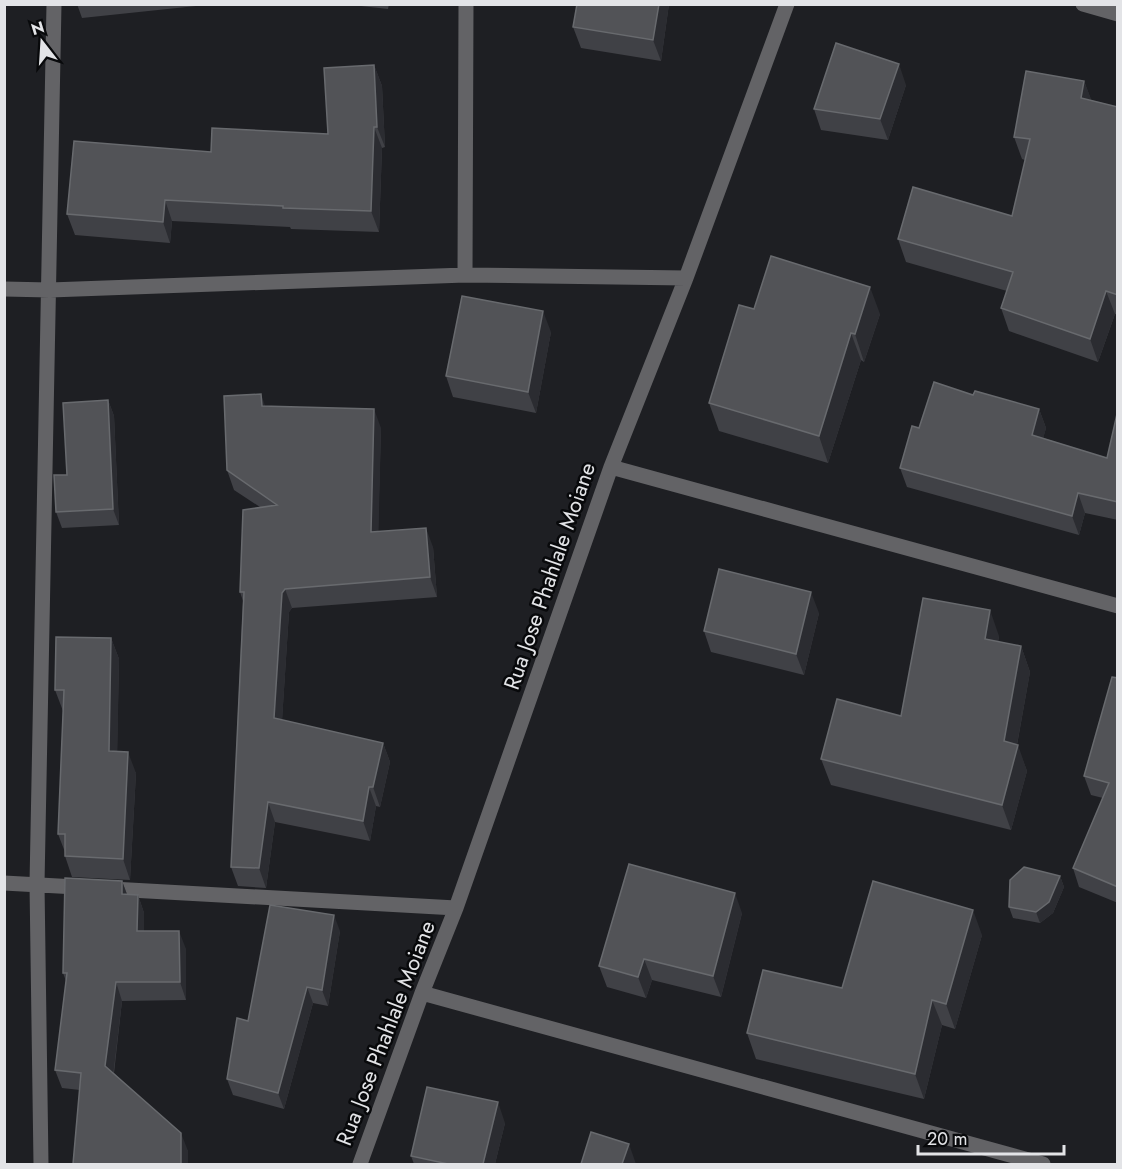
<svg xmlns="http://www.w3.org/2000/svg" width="1122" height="1169" viewBox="0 0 1122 1169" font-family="Jost,sans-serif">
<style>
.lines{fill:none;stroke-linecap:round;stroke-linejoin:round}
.minor{stroke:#636366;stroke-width:15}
.wall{fill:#404146}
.shaded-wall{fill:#2b2c31}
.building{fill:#525357;stroke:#686a6e;stroke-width:1.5}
.labels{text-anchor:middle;stroke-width:5;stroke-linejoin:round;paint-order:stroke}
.street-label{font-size:22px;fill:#e3e4e7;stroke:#08090b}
</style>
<rect width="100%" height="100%" fill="#1e1f23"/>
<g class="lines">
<path class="minor" d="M1083 4 1118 14
M465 275 466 4
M4 289 50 290 465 275 686 278
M611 467 1118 606
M4 883 456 908
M422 993 1043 1164
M41 1164 37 884 54 4
M360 1164 422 993 456 908 611 467 686 278 787 4"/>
</g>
<path class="wall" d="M77 4H215L82 18Z
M343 4H389L388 9Z
M669 4 661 61 581 48 573 27Z
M374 65 382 86 385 147 382 148 379 232 291 229 290 227 172 221 170 243 75 235 67 214 211 152 328 134Z
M1084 81 1091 100 1118 107V315L1115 314 1098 362 1009 331 1001 308 1007 291 906 262 898 239 1012 216 1025 160 1022 159 1014 137Z
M906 85 888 140 821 130 814 109Z
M754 309 880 314 864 362 861 360 828 463 719 431 709 403Z
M551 332 536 413 453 397 446 376Z
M973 395 1039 409 1046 428 1043 438 1107 458 1118 414V520L1085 513 1079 535 907 487 900 468 919 428Z
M108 400 114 416 119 525 62 528 56 512Z
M265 406 381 428 378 532 433 547 437 597 292 608 289 612 282 720 383 743 390 762 380 807 376 806 370 841 275 822 266 888 238 886 231 867 243 601 240 592 260 507 234 490 227 470Z
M819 613 804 675 711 652 704 631Z
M999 636 998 642 1021 646 1030 672 1017 745 1027 771 1011 830 831 785 821 759 901 716Z
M111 638 119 659 117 751 136 773 130 880 72 877 65 856V852L58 834 63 711 55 690Z
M1118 678V903L1079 887 1073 868 1103 798 1091 795 1084 776Z
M1060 876 1064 887 1053 913 1040 923 1013 918 1009 907Z
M122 881 127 894 138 895 144 913V931L186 949V1000L122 1001 114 1073 188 1151V1164H73L80 1090 62 1088 55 1070 66 981 63 973Z
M742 913 721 997 652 980 646 998 607 987 599 966Z
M340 931 328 1006 313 1003 284 1109 233 1095 227 1079 248 1021Z
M982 935 955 1029 942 1025 924 1099 756 1059 747 1033 842 988Z
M505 1123 495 1164H414L411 1156Z"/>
<path class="shaded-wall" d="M659 4H669L661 61 653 40Z
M899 64 906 85 888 140 880 119Z
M374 65 382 86 385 147 377 127Z
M1084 81 1093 104 1081 98Z
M374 127 382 148 379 232 371 211Z
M165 200 172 221 170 243 163 222Z
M870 287 880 314 864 362 855 334Z
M1106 291 1115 314 1098 362 1090 339Z
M543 311 551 332 536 413 528 392Z
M851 333 861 360 828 463 819 436Z
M261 394 268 414 262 406Z
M108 400 114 416 119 525 113 509Z
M374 409 381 428 378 552 371 532Z
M1039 409 1046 428 1039 454 1032 435Z
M1078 493 1085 513 1079 535 1072 516Z
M426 528 433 547 437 597 430 577Z
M285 589 292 608 289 612 281 737 274 718 282 593Z
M811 592 819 613 804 675 796 654Z
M990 610 999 636 994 665 985 639Z
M111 638 119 659 117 772 109 751Z
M1021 646 1030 672 1016 750 1018 745 1027 771 1011 830 1002 805 1004 741Z
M383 743 390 762 380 807 373 787Z
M128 752 136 773 130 880 123 859Z
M369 787 376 806 370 841 363 821Z
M268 802 275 822 266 888 259 868Z
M1060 876 1064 887 1053 913 1040 923 1036 912Z
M122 881 129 900 122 894Z
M735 893 742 913 721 997 713 976Z
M138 895 144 913V949L137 931Z
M973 910 982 935 955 1029 946 1004Z
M334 915 340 931 328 1006 322 990Z
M179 931 186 949V1000L180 982Z
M644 959 652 980 646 998 638 977Z
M116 982 122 1001 112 1085 105 1066Z
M307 987 313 1003 284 1109 278 1093Z
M932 1000 942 1025 924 1099 915 1074Z
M498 1102 505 1123 495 1164H483Z
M181 1133 188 1151V1164H181Z
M629 1144 636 1164H622Z"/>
<path class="building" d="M577 4H659L653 40 573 27Z
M836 43 899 64 880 119 814 109Z
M374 65 377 127H374L371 211 283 208V206L165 200 163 222 67 214 74 141 211 152 212 128 328 134 324 68Z
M1026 71 1084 81 1081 98 1118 107V295L1106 291 1090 339 1001 308 1013 272 898 239 913 187 1012 216 1030 139 1014 137Z
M771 256 870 287 855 334 851 333 819 436 709 403 739 305 754 309Z
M462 296 543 311 528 392 446 376Z
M934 382 973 395 975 391 1039 409 1032 435 1107 458 1117 414H1118V502L1078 493 1072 516 900 468 912 426 919 428Z
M261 394 262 406 374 409 371 532 426 528 430 577 285 589 282 593 274 718 383 743 373 787H369L363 821 268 802 259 868 231 867 244 592H240L243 510 277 505 227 470 224 396Z
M108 400 113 509 56 512 54 475H67L63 403Z
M719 569 811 592 796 654 704 631Z
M923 598 990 610 985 639 1021 646 1004 741 1018 745 1002 805 821 759 837 699 901 716Z
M56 637 111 638 109 751 128 752 123 859 65 856V834H58L64 690H55Z
M1112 677 1118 678V887L1073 868 1109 783 1084 776Z
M629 864 735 893 713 976 644 959 638 977 599 966Z
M1024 867 1060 876 1049 902 1036 912 1009 907 1010 880Z
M65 878 122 881V894L138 895 137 931H179L180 982H116L105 1066 181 1133V1164H73L81 1073 55 1070 67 973H63Z
M873 881 973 910 946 1004 932 1000 915 1074 747 1033 763 970 842 988Z
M270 905 334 915 322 990 307 987 278 1093 227 1079 237 1018 248 1021Z
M427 1087 498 1102 483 1164H448L411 1156Z
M591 1132 629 1144 622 1164H581Z"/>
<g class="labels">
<g class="street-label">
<text transform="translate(549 576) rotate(-71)" y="8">Rua Jose Phahlale Moiane</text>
<text transform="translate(385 1033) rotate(-69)" y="8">Rua Jose Phahlale Moiane</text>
</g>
</g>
<rect width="1122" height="1169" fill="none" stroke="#e3e4e7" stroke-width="12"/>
<g transform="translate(42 42) rotate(343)" stroke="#08090b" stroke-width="4.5" paint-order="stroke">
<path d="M0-4.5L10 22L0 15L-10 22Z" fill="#e3e4e7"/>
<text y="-9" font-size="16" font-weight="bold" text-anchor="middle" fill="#e3e4e7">N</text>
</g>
<path d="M918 1145v9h146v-9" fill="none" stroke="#e3e4e7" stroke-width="3"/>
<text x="927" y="1145" font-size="18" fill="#e3e4e7" stroke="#08090b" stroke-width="4.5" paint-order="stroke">20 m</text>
</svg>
